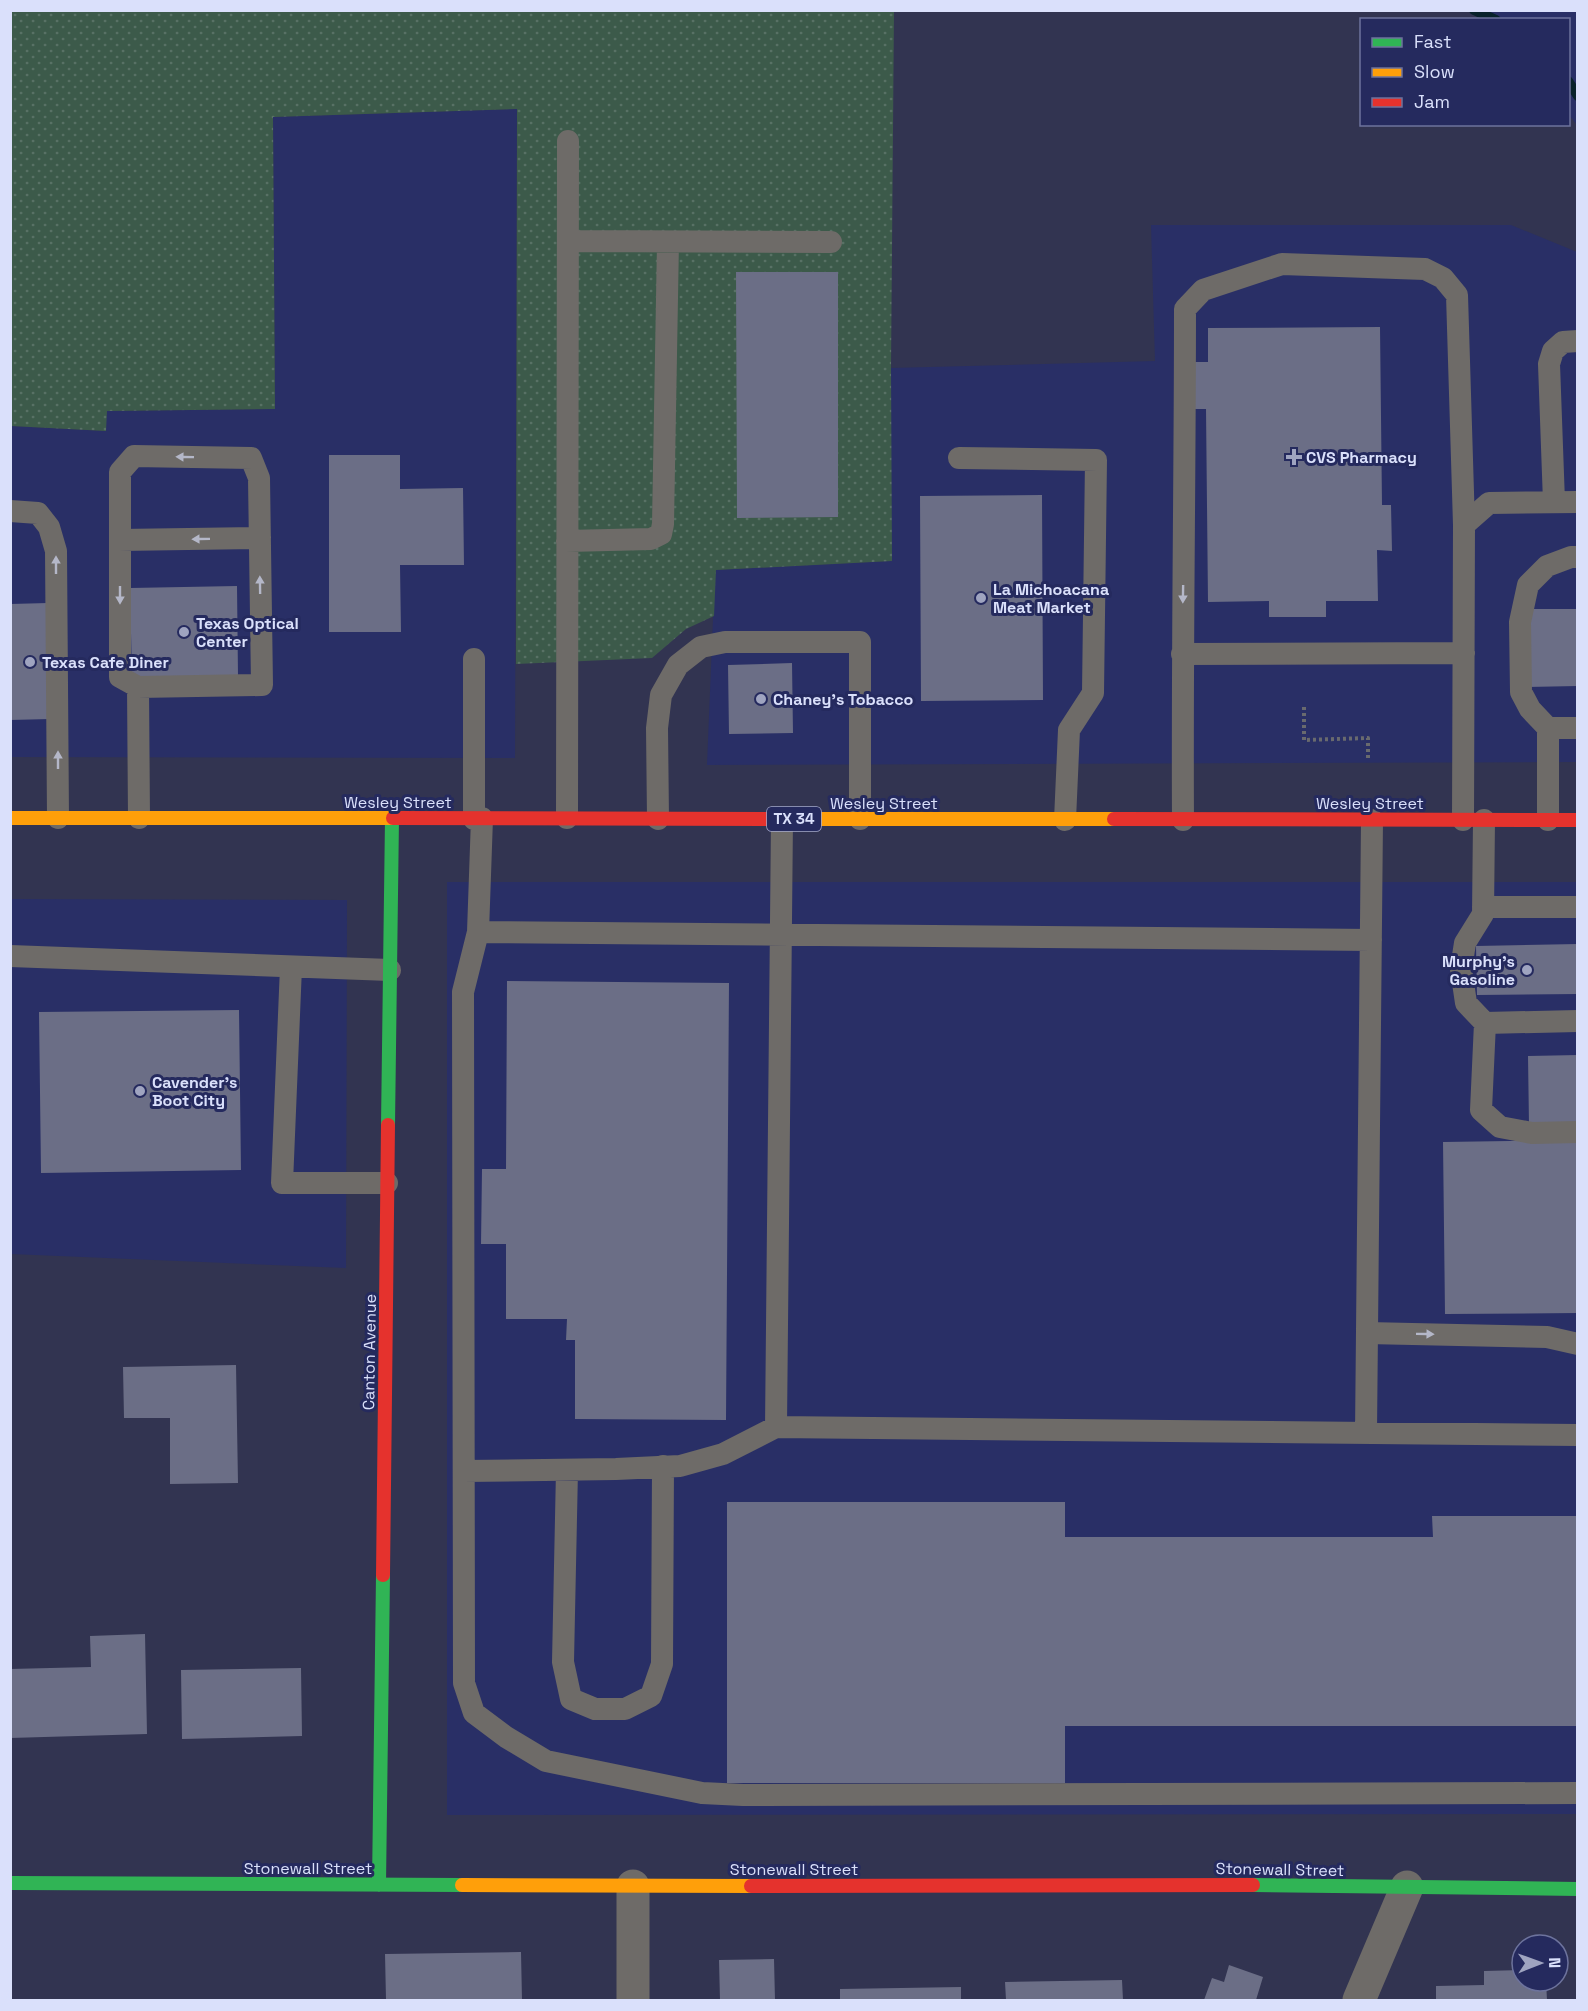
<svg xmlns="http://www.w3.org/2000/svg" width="1588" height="2011" viewBox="0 0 1588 2011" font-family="'Space Grotesk',sans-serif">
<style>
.built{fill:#292f66}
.grass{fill:url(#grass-dots)}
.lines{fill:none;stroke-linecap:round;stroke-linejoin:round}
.stream{stroke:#08222a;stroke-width:10}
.building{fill:#6b6e86}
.path{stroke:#696a6e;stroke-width:4;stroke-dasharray:3 3;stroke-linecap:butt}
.lane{stroke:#6e6b68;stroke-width:22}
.street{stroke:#6e6b68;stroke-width:33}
.fast{stroke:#30b455;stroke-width:14}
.slow{stroke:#ff9f0a;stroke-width:14}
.jam{stroke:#e5322d;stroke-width:14}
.oneway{fill:#b4b7c8}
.poi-dot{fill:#9fa4c0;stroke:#252a5e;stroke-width:2}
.labels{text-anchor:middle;stroke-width:6;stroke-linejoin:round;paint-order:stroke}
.shield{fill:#252a5e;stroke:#a4a9cc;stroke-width:1.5}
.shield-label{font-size:15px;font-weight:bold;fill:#dae0fb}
.poi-label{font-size:16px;font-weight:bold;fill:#dae0fb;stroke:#252a5e;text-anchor:start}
.street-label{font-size:16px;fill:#dae0fb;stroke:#252a5e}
</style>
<defs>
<pattern id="grass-dots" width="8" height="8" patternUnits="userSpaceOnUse" patternTransform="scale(1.5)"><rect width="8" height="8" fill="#3c5a4a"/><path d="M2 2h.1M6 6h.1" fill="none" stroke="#587165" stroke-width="1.8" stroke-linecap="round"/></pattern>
</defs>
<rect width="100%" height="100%" fill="#323451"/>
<path class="built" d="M1471 11H1577V125L1569 115 1568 20 1480 19Z
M517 109 515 758 11 757V426L105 431 106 411 275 409 273 117Z
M1151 225H1511L1577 252V762L707 765 715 570 891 561V368L1155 361Z
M447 882H1577V1814L447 1815Z
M11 899 347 900 346 1268 11 1254Z"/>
<path class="grass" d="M11 11H894L891 368 892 561 716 570 714 616 686 629 652 658 516 664 517 109 273 117 275 409 107 411 106 431 11 426Z"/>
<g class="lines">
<path class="stream" d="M1474 10 1496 20
M1568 81 1578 96"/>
</g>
<path class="building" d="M736 272H838V517L737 518Z
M1380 327 1382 505H1391L1392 551 1377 550 1378 601H1326V617H1269V601L1208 602 1206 409H1179V362H1208V328Z
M329 455H400V489L463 488 464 565H400L401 632H329Z
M1042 495 1043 700 921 701 920 496Z
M237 586 238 676 132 678 130 588Z
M48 603 50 719 10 720V604Z
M1526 609H1578V686L1527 687Z
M792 663 793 733 729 734 728 665Z
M1578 944V994L1477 995 1476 946Z
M507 981 729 983 726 1420 575 1419V1340H566L567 1319H506V1244H481L482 1169H506Z
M239 1010 241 1170 41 1173 39 1012Z
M1578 1055V1126H1529L1528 1056Z
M1578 1140V1313L1445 1314 1443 1142Z
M236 1365 238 1483 170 1484V1418H124L123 1367Z
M727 1502H1065V1537H1433L1432 1516H1578V1726H1065V1783H727Z
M145 1634 147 1734 10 1738V1669L91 1667 90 1636Z
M301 1668 302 1736 182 1739 181 1670Z
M521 1952 522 2000H386L385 1954Z
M774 1959 775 2000H720L719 1960Z
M1229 1965 1263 1977 1256 2000H1204L1212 1978 1224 1982Z
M1522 1970V1981H1546L1547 2000H1436V1986L1484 1985V1971Z
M1122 1980 1123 2000H1006L1005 1982Z
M961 1987V2000H840V1989Z"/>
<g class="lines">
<path class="path" d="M1304 707V740L1368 738V758"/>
<path class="lane" d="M568 241 831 242
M959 458 1096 460 1093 693 1069 730 1065 820
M1554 502 1549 364 1553 351 1563 342 1578 341
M10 511 38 513 49 527 56 551 58 818
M120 540 260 538
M567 541 651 539 661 534 663 524 668 242
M1578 557H1571L1547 566 1528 585 1520 622 1521 692 1530 709 1548 728H1578
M1182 654 1464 653
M474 659V819
M138 687 120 677V472L134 456 251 458 259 478 262 685 138 687 139 818
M482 818 478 932 463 992 464 1683 474 1713 506 1737 546 1761 702 1793 743 1795 1578 1793
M567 818 568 141
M658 819 657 728 661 695 678 665 701 647 725 642H860V819
M782 819 776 1427 1578 1435
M1183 820C1182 649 1185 479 1185 309L1203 290 1282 264 1425 269 1443 278 1457 295 1464 525
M1463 820 1464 525 1489 503 1578 502
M1484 820 1483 914 1465 943 1461 969 1466 1003 1485 1023 1578 1021
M1548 820V728
M1483 907H1578
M478 932 1371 940
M10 956 390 970
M291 967 282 1183H387
M1485 1023 1481 1110 1500 1127 1532 1133 1578 1132
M1367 1333 1547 1337 1578 1344
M1366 1433 1372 820
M567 1470 563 1662 571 1699 595 1709H625L651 1696 662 1664 663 1466
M464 1471 616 1469 680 1466 723 1454 776 1427"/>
<path class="street" d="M633 1886V2000
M1359 2000 1407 1887"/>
<path class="fast" d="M388 1125 392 818
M10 1883 462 1885
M379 1885 383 1575
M1253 1885 1578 1889"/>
<path class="slow" d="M10 818H393
M803 819H1114
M462 1885 751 1886"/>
<path class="jam" d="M393 818 803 819
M1114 819 1578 820
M383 1575 388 1125
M751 1886 1253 1885"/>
</g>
<defs><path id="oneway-solid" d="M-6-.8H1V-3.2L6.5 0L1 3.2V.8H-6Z" transform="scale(1.5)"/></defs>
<g class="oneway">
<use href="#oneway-solid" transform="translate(185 457) rotate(-179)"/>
<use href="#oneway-solid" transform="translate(201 539) rotate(179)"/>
<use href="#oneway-solid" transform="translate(56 565) rotate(-90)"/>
<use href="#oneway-solid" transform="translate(260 585) rotate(-91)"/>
<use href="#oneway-solid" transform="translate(1183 594) rotate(91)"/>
<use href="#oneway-solid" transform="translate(120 595) rotate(90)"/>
<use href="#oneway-solid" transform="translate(58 760) rotate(-90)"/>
<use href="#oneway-solid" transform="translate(1425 1334) rotate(1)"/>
</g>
<g class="poi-dot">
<path d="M1291 448h6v6h6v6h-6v6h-6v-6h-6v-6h6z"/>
<circle cx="981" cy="598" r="6"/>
<circle cx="184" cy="632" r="6"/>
<circle cx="30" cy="662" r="6"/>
<circle cx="761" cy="699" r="6"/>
<circle cx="1527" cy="970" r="6"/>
<circle cx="140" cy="1091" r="6"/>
</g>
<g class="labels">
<rect class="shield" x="767" y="807" width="54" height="24" rx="4.5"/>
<g class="shield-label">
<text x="794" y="824">TX 34</text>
</g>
<g class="poi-label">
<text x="1306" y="463">CVS Pharmacy</text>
<text x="993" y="595">La Michoacana<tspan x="993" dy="18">Meat Market</tspan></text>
<text x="196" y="629">Texas Optical<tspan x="196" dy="18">Center</tspan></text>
<text x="42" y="668">Texas Cafe Diner</text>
<text x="773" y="705">Chaney's Tobacco</text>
<text x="1515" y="967" text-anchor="end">Murphy's<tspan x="1515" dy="18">Gasoline</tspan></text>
<text x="152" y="1088">Cavender's<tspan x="152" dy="18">Boot City</tspan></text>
</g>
<g class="street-label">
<text x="398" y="808">Wesley Street</text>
<text x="884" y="809">Wesley Street</text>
<text x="1370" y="809">Wesley Street</text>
<text transform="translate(369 1352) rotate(-89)" y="6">Canton Avenue</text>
<text x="308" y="1874">Stonewall Street</text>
<text x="794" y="1875">Stonewall Street</text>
<text transform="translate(1280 1869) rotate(1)" y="6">Stonewall Street</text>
</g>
</g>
<rect width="1588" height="2011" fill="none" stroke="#dae0fb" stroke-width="24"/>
<rect x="1360" y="18" width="210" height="108" fill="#252a5e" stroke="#6d739d" stroke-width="1.5"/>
<rect x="1372" y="38" width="30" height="9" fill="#30b455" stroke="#6d739d" stroke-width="1.5"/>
<text x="1414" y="48" font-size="18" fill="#dae0fb">Fast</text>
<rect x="1372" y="68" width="30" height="9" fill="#ff9f0a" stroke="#6d739d" stroke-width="1.5"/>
<text x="1414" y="78" font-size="18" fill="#dae0fb">Slow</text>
<rect x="1372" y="98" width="30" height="9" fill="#e5322d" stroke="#6d739d" stroke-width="1.5"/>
<text x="1414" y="108" font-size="18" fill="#dae0fb">Jam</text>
<g transform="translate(1540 1963) rotate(89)"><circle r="28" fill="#252a5e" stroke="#6d739d" stroke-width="1.5"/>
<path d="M0-4.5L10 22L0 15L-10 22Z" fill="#9fa4c0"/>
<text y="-9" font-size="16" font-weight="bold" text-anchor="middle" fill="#dae0fb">N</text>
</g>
</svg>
